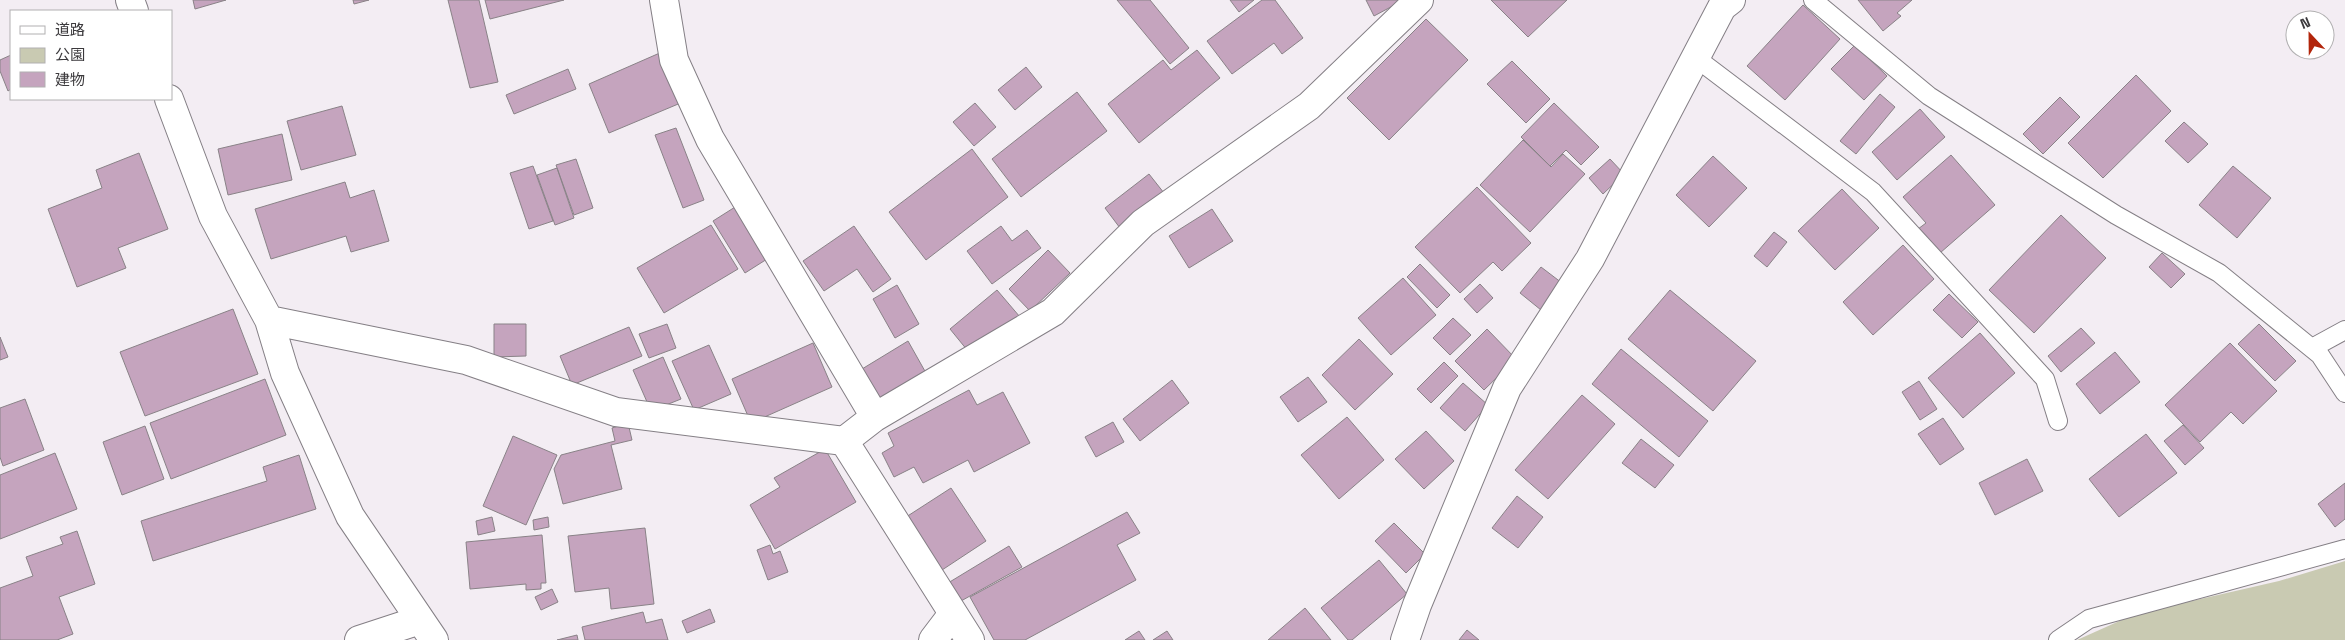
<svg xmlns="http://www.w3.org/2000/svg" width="2345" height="640" viewBox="0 0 2345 640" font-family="'Space Grotesk','Noto Sans JP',sans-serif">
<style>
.green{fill:#c9cab2}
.building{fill:#c5a4be;stroke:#898287}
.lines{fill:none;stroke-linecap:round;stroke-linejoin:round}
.service-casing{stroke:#847f85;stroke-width:20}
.minor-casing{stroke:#847f85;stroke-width:30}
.tertiary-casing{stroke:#847f85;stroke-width:30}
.service{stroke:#fff;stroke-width:18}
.minor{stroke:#fff;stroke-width:28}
.tertiary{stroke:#fff;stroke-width:28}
</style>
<rect width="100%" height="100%" fill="#f3edf3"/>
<path class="green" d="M2345 561V640H2077L2135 614 2279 581Z"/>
<path class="building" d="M193 0H226L195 9Z
M353 0H369L354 4Z
M448 0H479L498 82 470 88Z
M485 0H564L490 19Z
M1117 0H1150L1189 48 1170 64Z
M1230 0H1254L1239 12Z
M1262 0H1275L1303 38 1282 54 1274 43 1232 74 1207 41Z
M1366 0H1402V1L1374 16Z
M1491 0H1567L1528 37Z
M1858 0H1912L1897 13 1901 16 1883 31Z
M1803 5 1840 39 1785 100 1747 66Z
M1426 19 1468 60 1389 140 1347 98Z
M1855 45 1887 76 1864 100 1831 69Z
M1197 50 1220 78 1139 143 1108 104 1163 60 1171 70Z
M662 52 683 102 609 133 589 84Z
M11 55V89L8 91 0 71V60Z
M1512 61 1550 99 1526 123 1487 84Z
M1026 67 1042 87 1015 110 998 90Z
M568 69 576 89 514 114 506 95Z
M2136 75 2171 111 2103 178 2068 143Z
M1077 92 1107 131 1021 197 992 159Z
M1880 94 1895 107 1856 154 1840 141Z
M2060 97 2080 117 2043 154 2023 134Z
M975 103 996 127 974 146 953 122Z
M1554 103 1599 147 1581 165 1566 150 1550 166 1521 137Z
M342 106 356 155 301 170 287 121Z
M1920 109 1945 137 1897 180 1872 152Z
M2184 122 2208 144 2188 163 2165 141Z
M676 128 704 200 683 208 655 135Z
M282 134 292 180 228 195 218 149Z
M1523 140 1551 167 1563 154 1585 174 1530 232 1480 185Z
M972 149 1008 197 926 260 889 212Z
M139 153 168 229 118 248 126 268 77 287 48 209 102 188 96 170Z
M1951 155 1995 205 1940 253 1918 229 1926 223 1903 197Z
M1713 156 1747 188 1709 227 1676 195Z
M576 159 593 208 574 215 556 165Z
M1610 159 1624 174 1603 194 1589 178Z
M533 166 553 221 529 229 510 173Z
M2233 166 2271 198 2237 238 2199 205Z
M557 168 574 218 555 225 537 175Z
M1149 174 1164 193 1120 228 1105 208Z
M345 182 350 198 374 190 389 241 351 252 346 236 271 259 255 209Z
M1477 187 1531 243 1502 271 1493 262 1460 293 1415 247Z
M1842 189 1879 228 1835 270 1798 231Z
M743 202 775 254 745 273 713 221Z
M1212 209 1233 241 1189 268 1169 236Z
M2061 215 2106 258 2034 333 1989 290Z
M711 225 738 269 664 313 637 268Z
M854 226 891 279 873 292 857 269 824 291 803 261Z
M1001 226 1012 241 1027 230 1041 248 992 284 967 251Z
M1774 232 1787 242 1767 267 1754 256Z
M1903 245 1934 279 1873 335 1843 302Z
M1048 250 1070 273 1030 311 1009 289Z
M2162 253 2185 274 2171 288 2149 267Z
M1420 264 1450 295 1437 308 1407 277Z
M1541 267 1562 283 1541 310 1520 293Z
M1403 278 1436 315 1391 355 1358 318Z
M1480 284 1493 298 1477 313 1464 299Z
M897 285 919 324 895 338 873 299Z
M997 290 1020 317 972 356 950 329Z
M1670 290 1756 361 1713 411 1628 339Z
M1949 294 1978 322 1962 338 1933 310Z
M233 309 258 374 145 416 120 352Z
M1453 318 1471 335 1450 355 1433 338Z
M494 324H526V356L494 357Z
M667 324 676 348 649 358 639 334Z
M2259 324 2296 361 2275 381 2238 344Z
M629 327 642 356 572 385 560 356Z
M2081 328 2095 343 2061 372 2048 356Z
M1487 329 1516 359 1484 390 1455 361Z
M1980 333 2015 373 1963 418 1928 378Z
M0 337 8 357 0 360Z
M1359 339 1393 374 1355 410 1322 375Z
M908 341 926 373 881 401 862 369Z
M813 343 832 387 751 423 732 379Z
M2230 343 2277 391 2243 424 2231 412 2200 442 2165 405Z
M709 345 731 394 694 410 672 361Z
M1621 349 1708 421 1679 457 1592 384Z
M2115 352 2140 382 2100 414 2076 384Z
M663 357 681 399 651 411 633 370Z
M1444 362 1458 376 1431 403 1417 389Z
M1308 377 1327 402 1298 422 1280 397Z
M265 379 286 435 171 479 150 423Z
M1172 380 1189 403 1140 441 1123 419Z
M1919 381 1937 409 1920 420 1902 392Z
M1463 383 1488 405 1465 431 1440 408Z
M969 390 977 405 1003 392 1030 443 974 472 968 460 923 483 914 467 894 477 882 453 894 446 888 433Z
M1582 395 1615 424 1548 499 1515 470Z
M25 399 44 450 3 466 0 457V408Z
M1347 417 1384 460 1339 499 1301 455Z
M1943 418 1964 449 1940 465 1918 434Z
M1113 422 1124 442 1096 457 1085 437Z
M628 423 632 440 611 445 622 489 563 504 554 469 561 455 615 441 612 428Z
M2183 425 2204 448 2185 465 2164 441Z
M145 426 164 479 122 495 103 442Z
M1426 431 1454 461 1424 489 1395 459Z
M2146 434 2177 473 2119 517 2089 479Z
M513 436 557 455 526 525 483 506Z
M1641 439 1674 465 1655 488 1622 463Z
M825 449 856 502 775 549 750 505 780 487 774 478Z
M55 453 77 509 0 539V475Z
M299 455 316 509 153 561 141 521 267 481 263 467Z
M2027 459 2043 491 1995 515 1979 483Z
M2345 483V519L2335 527 2318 504Z
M951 488 986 541 939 572 903 519Z
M1517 496 1543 517 1518 548 1492 528Z
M1127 512 1140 533 1117 545 1136 580 1025 640H994L970 597Z
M492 517 495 531 478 535 476 521Z
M548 517 549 527 534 530 533 520Z
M1394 523 1425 554 1406 573 1375 541Z
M645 528 654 604 611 609 609 588 575 592 568 536Z
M77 531 95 584 59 597 73 634 57 640H0V588L33 576 26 557 63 544 60 537Z
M542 535 546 583H541V589L526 590V584L470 589 466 542Z
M770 545 773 554 780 551 788 572 768 580 757 550Z
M1009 546 1022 567 961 601 948 583Z
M1379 560 1407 594 1352 640H1348L1321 608Z
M552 589 558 602 541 610 535 597Z
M1305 608 1331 640H1268Z
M710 609 715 622 687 633 682 621Z
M643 612 646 623 662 619 668 640H585L582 627Z
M1467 630 1479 640H1459Z
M1139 631 1145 640H1125Z
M1167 631 1173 640H1153Z
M577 635 578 640H557Z"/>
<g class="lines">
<defs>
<path id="service" d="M1813 0 1929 96 2116 215 2219 273 2320 355 2345 393
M1696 58 1873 192 2045 379 2058 421
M2312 348 2345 330
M2058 640 2089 619 2345 549"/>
<path id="minor" d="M130 0 134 11
M664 0 674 60 710 139 875 417
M169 99 213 216 269 320 285 373 350 516 434 640
M269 320 466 360 616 412 844 441 875 417 1053 312 1143 223 1309 106 1419 0
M844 441 970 640
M359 640 420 620
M933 640 952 615"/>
<path id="tertiary" d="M1405 640 1417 605 1507 388 1590 259 1722 7 1731 0"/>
</defs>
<use href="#service" class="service-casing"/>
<use href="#minor" class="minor-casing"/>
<use href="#tertiary" class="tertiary-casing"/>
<use href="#service" class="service"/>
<use href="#minor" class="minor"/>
<use href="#tertiary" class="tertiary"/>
</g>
<rect x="10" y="10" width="162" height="90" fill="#ffffff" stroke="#b1b0b1"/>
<rect x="20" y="26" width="25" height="8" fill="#ffffff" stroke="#b1b0b1"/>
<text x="55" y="35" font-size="15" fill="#3b393c">道路</text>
<rect x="20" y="48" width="25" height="15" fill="#c9cab2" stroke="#b1b0b1"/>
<text x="55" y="60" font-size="15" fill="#3b393c">公園</text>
<rect x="20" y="72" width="25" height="15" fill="#c5a4be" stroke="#b1b0b1"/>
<text x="55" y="85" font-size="15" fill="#3b393c">建物</text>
<g transform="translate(2310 35) rotate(338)"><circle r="24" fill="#ffffff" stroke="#b1b0b1"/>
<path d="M0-4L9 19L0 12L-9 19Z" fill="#b2250b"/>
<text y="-8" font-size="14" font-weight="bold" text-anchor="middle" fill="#3b393c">N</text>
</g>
</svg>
